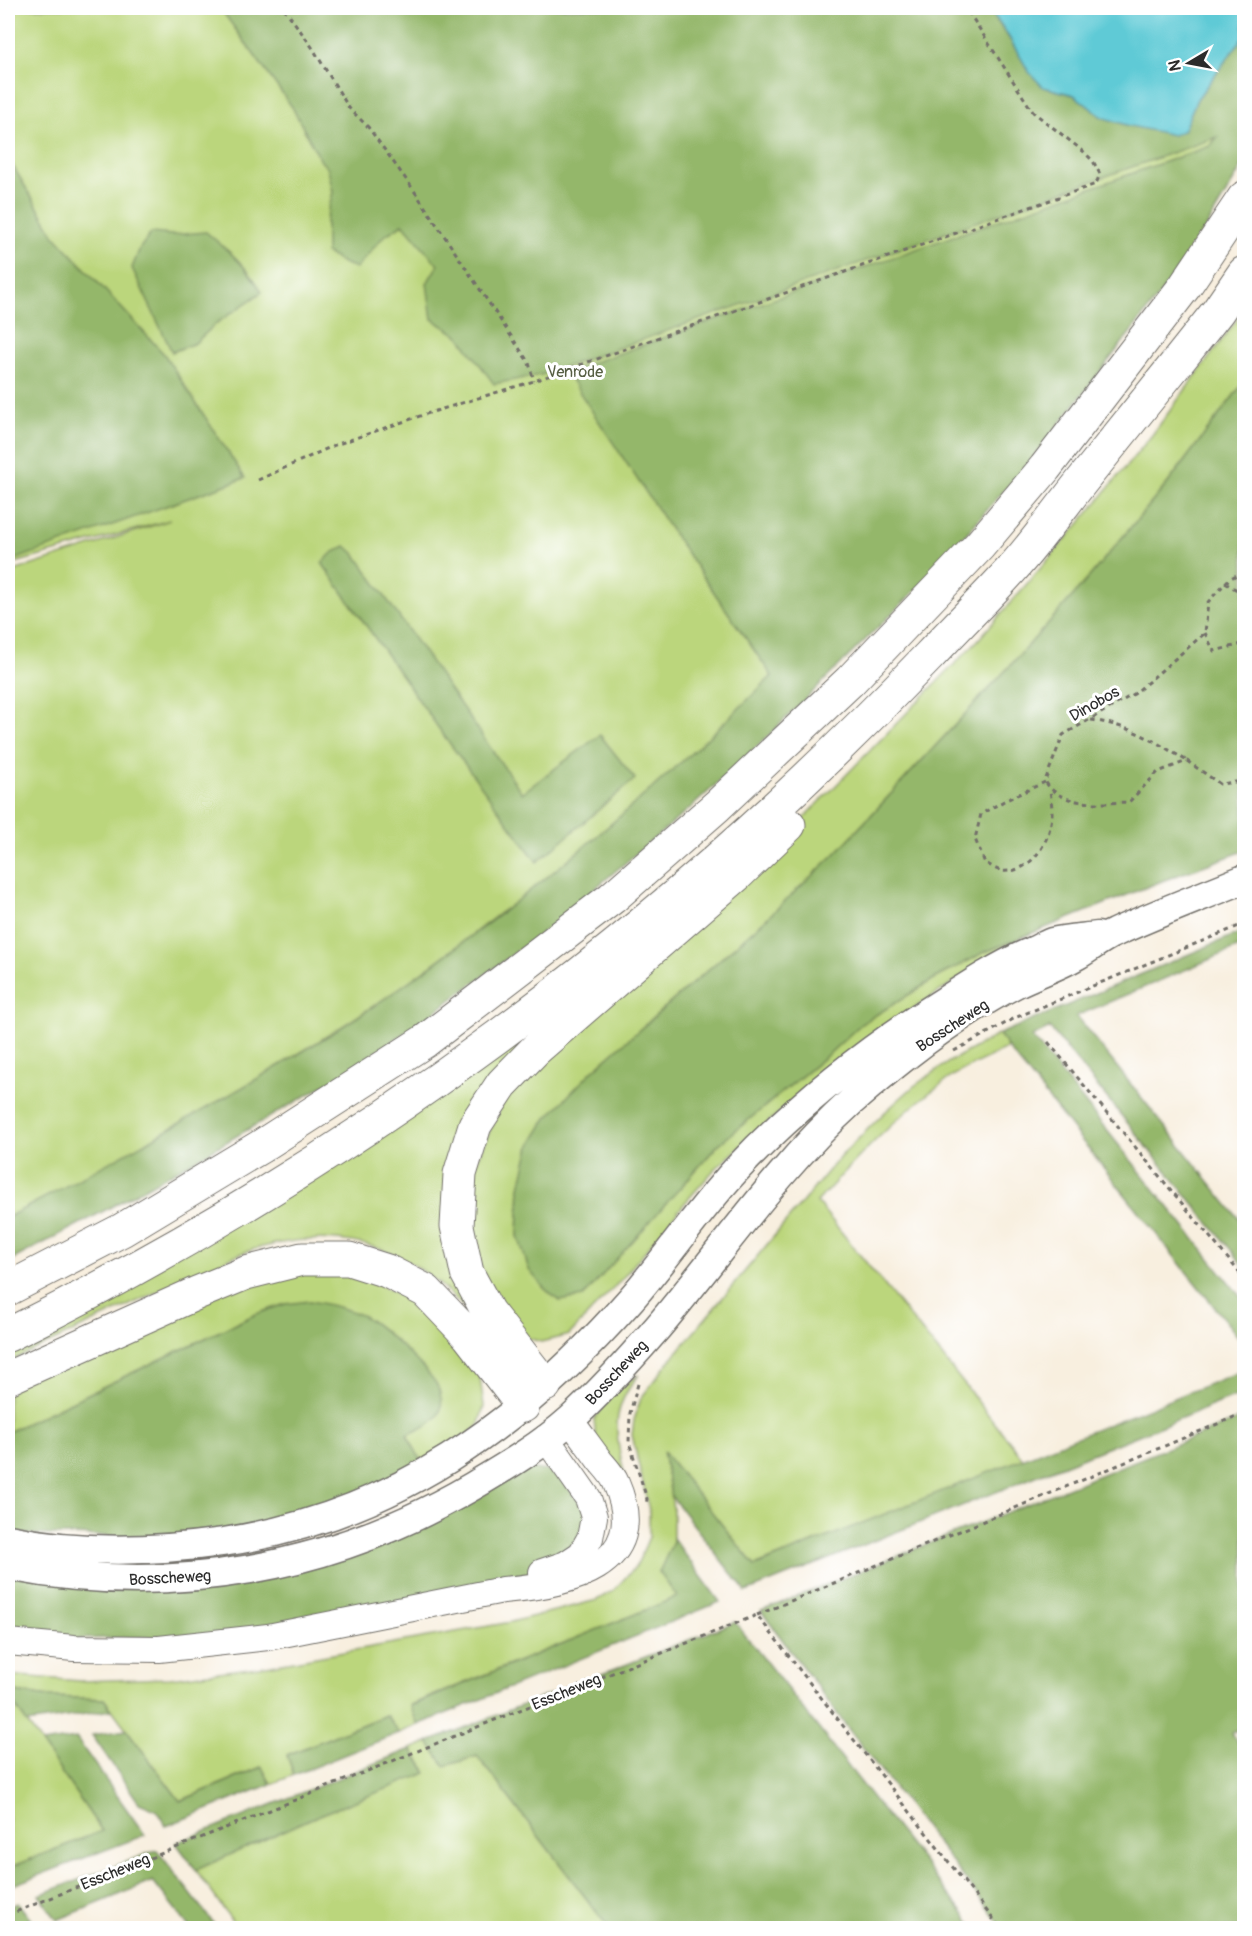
<svg xmlns="http://www.w3.org/2000/svg" width="1252" height="1936" viewBox="0 0 1252 1936" font-family="Pangolin,sans-serif">
<style>
.green{fill:#bbd67b;stroke:#738053;stroke-width:1.5}
.forest{fill:#94b76b;stroke:#60714b;stroke-width:1.5}
.water{fill:#5ecad6;stroke:#447a80;stroke-width:1.5}
.lines{fill:none;stroke-linecap:round;stroke-linejoin:round}
.tertiary-casing{stroke:#73706a;stroke-width:28}
.secondary-casing{stroke:#73706a;stroke-width:31}
.motorway-casing{stroke:#73706a;stroke-width:35}
.path{stroke:#73706a;stroke-width:3;stroke-dasharray:4.5 4.5;stroke-linecap:butt}
.tertiary{stroke:#fff;stroke-width:26}
.secondary{stroke:#fff;stroke-width:28}
.motorway{stroke:#fff;stroke-width:33}
.labels{text-anchor:middle;stroke-width:6;stroke-linejoin:round;paint-order:stroke}
.park-label{font-size:16px;fill:#565e43;stroke:#fff}
.street-label{font-size:16px;fill:#2b2b2b;stroke:#fff}
</style>
<rect width="100%" height="100%" fill="#fff"/>
<filter id="ink" filterUnits="userSpaceOnUse"><feTurbulence type="fractalNoise" baseFrequency=".0167" numOctaves="2"/><feDisplacementMap in="SourceGraphic" scale="12" xChannelSelector="R" yChannelSelector="G"/><feConvolveMatrix kernelMatrix="1 2 1 2 8 2 1 2 1" color-interpolation-filters="sRGB"/></filter>
<filter id="wash" filterUnits="userSpaceOnUse"><feTurbulence type="fractalNoise" baseFrequency=".008" numOctaves="4" result="noise"/><feDisplacementMap in="SourceGraphic" scale="24" xChannelSelector="R" yChannelSelector="G"/><feGaussianBlur stdDeviation="1.35" result="paint"/><feColorMatrix in="noise" values="0 0 0 0 0 0 0 0 0 0 0 0 0 0 0 0 0 1.4 0 .05"/><feComposite in="paint" operator="in"/></filter>
<g filter="url(#wash)">
<rect width="100%" height="100%" fill="#f8efdf"/>
<path class="green" d="M8 8H1244V134L931 536 515 923 505 909C465 940 424 973 381 1001 261 1081 135 1151 8 1217V573L170 520 8 565Z
M1244 310V382L1168 483 1079 589 1008 668 834 855 765 920 591 1072 520 1187 518 1236 544 1288 559 1301 682 1186 718 1145 831 1052 861 1024 939 976 985 952 1019 939 904 1015 799 1095 714 1170 684 1204 622 1279 569 1335 541 1342 528 1338 504 1314 475 1257 471 1173 506 1095 805 817 978 640 1079 524 1152 435Z
M593 983 465 1126 480 1322C456 1300 431 1272 401 1258 349 1232 288 1235 234 1256L8 1362V1352L39 1337Z
M999 1034 1008 1048C988 1058 965 1067 947 1080 898 1114 857 1158 817 1202L941 1355 1024 1460 755 1566 664 1453 673 1508V1542L660 1572 678 1597 410 1705 418 1725 399 1733 386 1715 287 1755 294 1775 271 1784 261 1767 180 1801 104 1699 49 1697 8 1691V1675L80 1681 170 1678 266 1666 511 1622 597 1600 614 1590 637 1565 649 1537V1510L632 1435 634 1420 641 1398 664 1368 841 1156 885 1112 914 1086 949 1062Z
M341 1265 414 1302 457 1344 479 1372 484 1406 478 1427 423 1464 407 1435 433 1421 436 1385 383 1330 256 1314 8 1432V1382L235 1278Z
M639 1375C610 1409 615 1432 624 1473L596 1442 594 1419 618 1387Z
M8 1695 102 1831 8 1868Z
M428 1742 445 1766 477 1756 609 1928H237L196 1870 312 1818 427 1772 411 1749Z"/>
<path class="forest" d="M220 8H988L1043 87 1074 95 1102 117 1130 126 1183 131 1197 99 1244 36V163L1200 238 1158 297 1033 458 921 585 767 737 695 804 547 929 417 1025 335 1079 204 1155 102 1212 8 1262V1217C66 1187 124 1154 182 1122 250 1083 319 1044 384 999 522 903 653 794 772 676L675 536 566 372 1210 146 1217 137 545 374 494 384 459 336 432 319 427 283 438 265 403 224 384 236 356 268 343 263 326 253V219L333 192 328 169 321 161 292 107Z
M8 158 55 236 164 354 245 478 8 562Z
M206 232C228 250 248 267 262 292L217 323 195 343 172 352 132 268 140 248 151 233 172 235Z
M1244 382V851L1162 881 985 952 939 976 861 1024 831 1052 718 1145 583 1297 559 1301 544 1288 529 1270 518 1236 520 1187 530 1146 547 1118 591 1072 765 920 834 855 1008 668 1079 589 1168 483Z
M346 546 356 555 522 793 600 735 635 779 537 862 442 733 322 563 332 553Z
M1244 931V945L1076 1016 1244 1225V1266L1050 1028 1032 1037 1244 1301V1344L1008 1048 999 1034Z
M310 1301C328 1304 346 1308 363 1316 380 1325 427 1368 437 1385 441 1393 443 1404 440 1412 436 1423 417 1430 407 1435L423 1464 368 1491 207 1538 8 1534V1432L256 1314 285 1304Z
M1244 1370V1393L746 1592 671 1496 663 1451 755 1566Z
M1244 1417V1728L1232 1733 1244 1750V1928H1003L850 1731 761 1611Z
M529 1468 548 1471 563 1482 587 1510 588 1534 536 1572 496 1584 218 1635 76 1639 8 1630V1572L232 1581Z
M673 1538 720 1602 418 1725 410 1706 677 1597 659 1572 673 1542Z
M735 1622 975 1928H609L477 1756 445 1766 428 1742Z
M8 1691 49 1697 104 1699 112 1710 27 1723 8 1695Z
M386 1715 399 1733 294 1775 287 1755Z
M127 1730 180 1801 262 1767 271 1784 166 1826 156 1810 139 1803 92 1735Z
M76 1738 145 1835 8 1887V1868L102 1831 41 1743Z
M411 1749 427 1773 312 1818 196 1870 176 1843Z
M157 1850 217 1928H190L153 1881 57 1920 39 1895Z
M18 1903 37 1928H8V1907Z"/>
<path class="water" d="M988 8H1244V36L1197 99 1183 131 1173 135 1130 126 1102 117 1074 95 1043 87 1029 72 1004 29Z"/>
</g>
<g filter="url(#ink)">
<g class="lines">
<defs>
<path id="tertiary" d="M542 1572 566 1564 581 1554 590 1538 594 1517 588 1498 546 1438
M8 1642 74 1648 159 1649 268 1637 503 1590C566 1585 653 1568 616 1483 613 1475 606 1468 600 1461 590 1447 580 1434 570 1420"/>
<path id="secondary" d="M8 1539C79 1554 151 1552 223 1542 393 1517 520 1425 631 1299 667 1258 698 1211 735 1171 790 1112 853 1061 921 1016 956 994 990 970 1028 953 1036 950 1044 945 1052 942 1067 938 1083 938 1098 936
M8 1566C170 1598 330 1570 473 1486 507 1466 542 1445 571 1419 602 1391 631 1358 658 1327 722 1251 778 1168 852 1101 902 1057 956 1015 1015 984 1035 974 1057 967 1076 956 1089 949 1100 939 1114 933 1157 913 1201 897 1244 879"/>
<path id="motorway" d="M8 1289 122 1230 260 1147 425 1041 612 898 717 806 850 681 979 546 1045 468 1185 286 1244 198
M8 1335C352 1165 664 934 929 656 956 627 985 599 1012 569 1037 541 1059 510 1082 481 1128 424 1173 368 1218 311L1244 273
M8 1378 197 1293 246 1273 302 1259H349L387 1271 426 1291 468 1335 523 1406
M545 1385 488 1312 467 1273 457 1226 460 1174 475 1125 502 1084 535 1050 737 875 789 825"/>
</defs>
<use href="#tertiary" class="tertiary-casing"/>
<use href="#secondary" class="secondary-casing"/>
<use href="#motorway" class="motorway-casing"/>
<path class="path" d="M284 8 312 47 349 108 368 127 413 189 529 363 534 381
M258 480 335 445 426 414 534 381 1096 184 1100 174 1093 161 1083 151 1033 112 966 8
M1244 571 1229 579 1208 602 1205 633 1134 694 1063 735 1045 781C1061 808 1102 803 1129 802L1158 772 1187 761 1220 784 1244 781
M1225 583 1244 594
M1205 633 1214 651 1239 645 1244 640
M1091 720C1131 726 1153 740 1187 761
M1045 782 1004 801 981 814 975 839 985 863C990 865 996 870 1002 871 1032 874 1051 840 1052 814 1052 806 1051 798 1050 790
M1048 1042 1244 1278
M954 1051 1017 1017 1244 924
M638 1384 630 1413 629 1442 647 1499 646 1506
M757 1615 1244 1413
M8 1915 757 1615 1000 1928"/>
<use href="#tertiary" class="tertiary"/>
<use href="#secondary" class="secondary"/>
<use href="#motorway" class="motorway"/>
</g>
</g>
<g class="labels">
<g class="park-label">
<text x="575" y="377">Venrode</text>
</g>
<g class="street-label">
<text transform="translate(1094 703) rotate(-30)" y="6">Dinobos</text>
<text transform="translate(952 1025) rotate(-33)" y="6">Bosscheweg</text>
<text transform="translate(616 1372) rotate(-47)" y="6">Bosscheweg</text>
<text transform="translate(170 1577) rotate(-3)" y="6">Bosscheweg</text>
<text transform="translate(566 1691) rotate(-22)" y="6">Esscheweg</text>
<text transform="translate(115 1871) rotate(-22)" y="6">Esscheweg</text>
</g>
</g>
<rect width="1252" height="1936" fill="none" stroke="#fff" stroke-width="30"/>
<g transform="translate(1189 63) rotate(260)" stroke="#ffffff" stroke-width="4.5" paint-order="stroke">
<path d="M0-4.5L10 22L0 15L-10 22Z" fill="#2b2b2b"/>
<text y="-9" font-size="16" font-weight="bold" text-anchor="middle" fill="#2b2b2b">N</text>
</g>
</svg>
